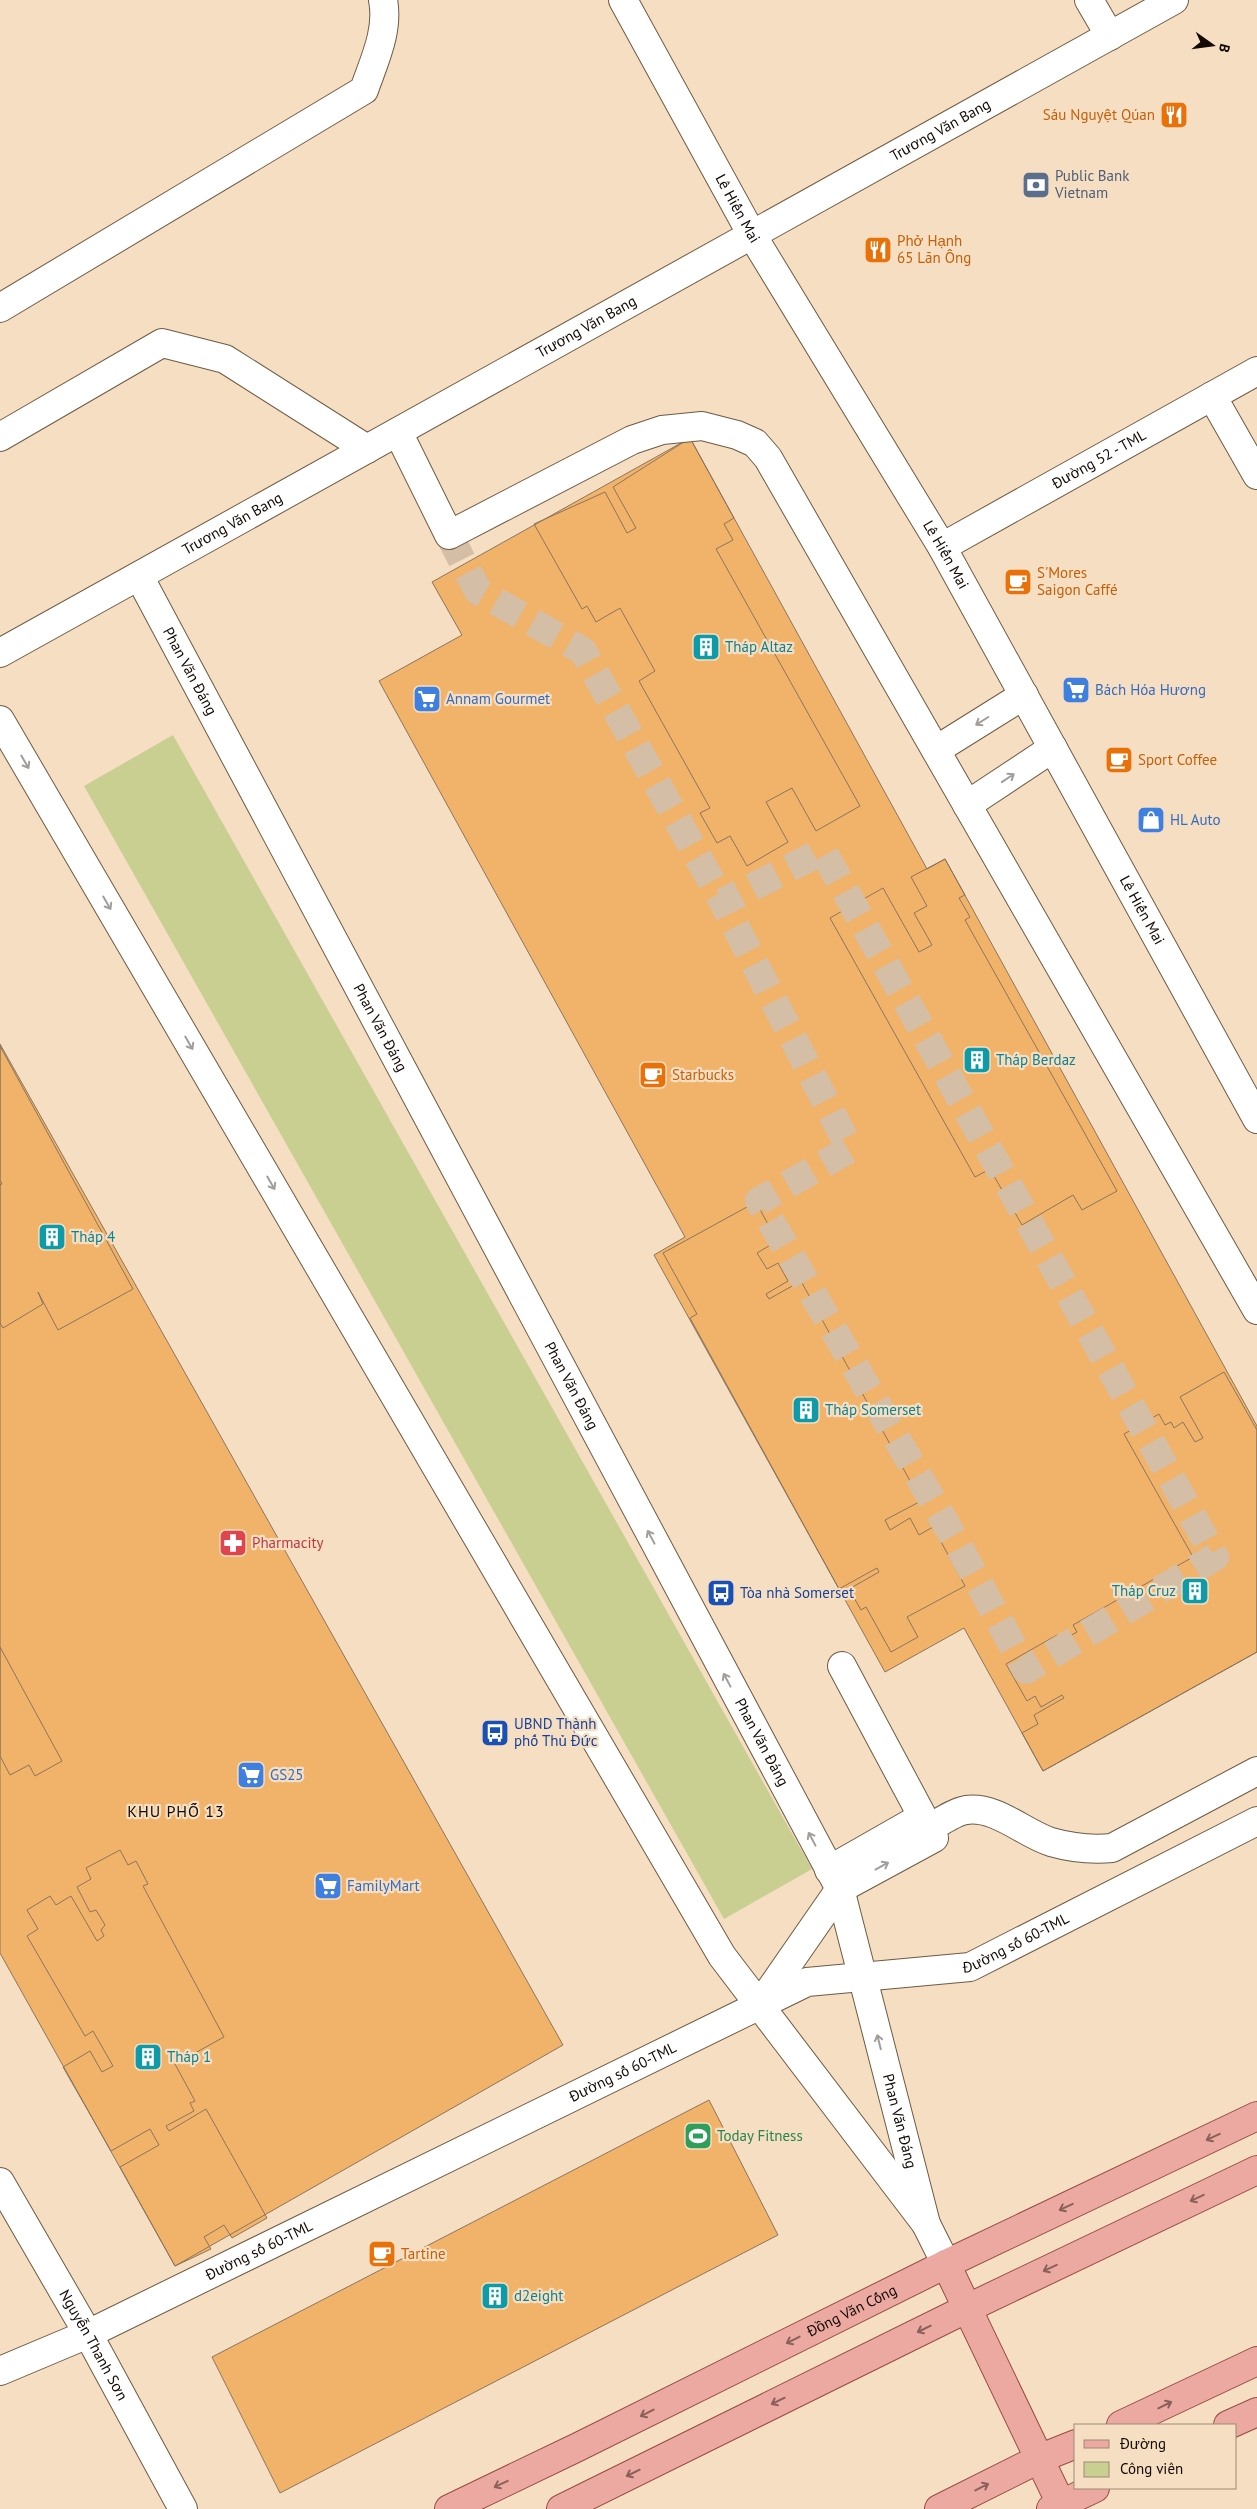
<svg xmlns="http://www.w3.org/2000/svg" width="1257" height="2509" viewBox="0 0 1257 2509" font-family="'PT Sans',sans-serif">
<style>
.green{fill:#c8cf91}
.building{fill:#f1b369;stroke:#8b755d}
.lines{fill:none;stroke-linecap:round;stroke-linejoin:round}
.minor-tunnel{stroke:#d4bea6;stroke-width:28;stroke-dasharray:28 14;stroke-linecap:butt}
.minor-casing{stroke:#6e5a42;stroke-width:30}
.major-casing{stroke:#974c42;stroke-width:30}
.minor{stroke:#fff;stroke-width:28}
.major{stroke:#eca9a2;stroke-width:28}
.oneway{stroke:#a09d9a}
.oneway2{stroke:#8a615a}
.labels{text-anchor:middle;stroke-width:4.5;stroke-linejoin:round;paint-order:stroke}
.food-label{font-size:15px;fill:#c56008;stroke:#f6dec3;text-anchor:start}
.street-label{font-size:15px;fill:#120a03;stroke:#f6dec3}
.service-label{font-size:15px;fill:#4e5e75;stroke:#f6dec3;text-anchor:start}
.culture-label{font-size:15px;fill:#0d838f;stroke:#f6dec3;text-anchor:start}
.shop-label{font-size:15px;fill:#366cbe;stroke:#f6dec3;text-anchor:start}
.health-label{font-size:15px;fill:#be3a42;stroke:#f6dec3;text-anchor:start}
.transit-label{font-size:15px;fill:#164399;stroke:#f6dec3;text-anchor:start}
.leisure-label{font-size:15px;fill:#27864d;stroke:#f6dec3;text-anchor:start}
.neighbourhood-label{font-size:16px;letter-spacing:1px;fill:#120a03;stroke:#f6dec3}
</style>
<rect width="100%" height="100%" fill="#f6dec3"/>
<path class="green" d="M173 735 812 1869 724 1919 84 786Z"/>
<path class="building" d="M690 438 734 518 724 524 733 540 716 549 860 806 816 831 792 788 766 802 788 842 747 866 730 836 717 843 700 813 710 808 639 681 655 671 620 608 596 622 587 606 582 609 534 524 605 492 627 533 636 528 613 487Z
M690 438 927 869 945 859 1257 1426V1652L1043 1771 964 1628 885 1672 654 1255 685 1237 379 681 462 635 432 582Z
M945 859 965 895 959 898 970 917 965 920 1117 1191 1082 1210 1073 1195 1022 1225 990 1169 975 1177 830 918 883 888 919 952 932 945 914 913 927 906 911 877Z
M0 1044 563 2045 175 2266 0 1953Z
M0 1046 133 1289 58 1330 38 1292 43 1304 3 1328 0 1323V1185L2 1184 0 1180Z
M756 1202 777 1241 757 1253 767 1269 778 1263 788 1281 766 1294 769 1299 801 1281 921 1501 885 1520 890 1530 910 1518 919 1535 933 1527 965 1586 907 1617 918 1637 891 1652 866 1607 861 1610 849 1589 879 1572 877 1568 839 1589 690 1318 697 1314 663 1253Z
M1224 1372 1257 1430V1652L1043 1771 1022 1733 1038 1724 1034 1715 1064 1698 1062 1695 1041 1707 1035 1696 1027 1701 1006 1664 1057 1635 1061 1641 1077 1632 1073 1625 1193 1557 1124 1434 1159 1414 1165 1425 1171 1422 1174 1428 1183 1422 1195 1442 1203 1438 1180 1397Z
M0 1647 62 1761 35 1776 29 1765 10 1775 0 1756Z
M120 1850 128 1865 136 1861 148 1884 143 1886 224 2037 175 2064 195 2101 190 2103 194 2111 166 2126 169 2131 206 2109 267 2218 232 2238 224 2225 204 2237 211 2249 175 2266 120 2167 159 2145 150 2129 111 2151 63 2067 90 2051 102 2072 113 2066 93 2031 85 2036 27 1936 38 1929 27 1910 50 1896 56 1905 71 1896 97 1941 104 1936 101 1930 105 1925 96 1910 90 1912 77 1887 91 1879 86 1868Z
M709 2100 778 2235 280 2493 212 2357Z"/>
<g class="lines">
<path class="minor-tunnel" d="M449 535 478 591 583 651 723 902 823 851 1215 1557 1026 1670 953 1536 759 1201 850 1149 723 902"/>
<defs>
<g id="minor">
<path id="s1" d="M623 0 752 235 942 547 1257 1119"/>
<path d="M1089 0 1110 36"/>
<path d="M0 308 364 90C374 61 389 31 383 0"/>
<path d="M1212 396 1257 475"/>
<path d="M398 432 449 535 632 440 662 430 702 426 737 435 755 443 768 458 1257 1310"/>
<path d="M0 437 162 343 225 359 367 449"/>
<path id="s2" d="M942 547 1257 371"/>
<path id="s3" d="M139 576 840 1889 926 2224"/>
<path id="s4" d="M0 653 1174 0"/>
<path d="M0 720 722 1956 926 2224 946 2264"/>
<path d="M936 750 1024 695"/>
<path d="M967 805 1053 748"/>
<path d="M928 1829C939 1823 954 1812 966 1810 997 1806 1023 1833 1051 1842 1072 1848 1091 1850 1112 1848L1257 1771"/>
<path d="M829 1870 922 1817"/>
<path d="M761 2003 840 1889 934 1838 842 1666"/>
<path id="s5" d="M0 2182 88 2334 183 2509"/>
<path id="s6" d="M0 2371 88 2334 807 1982 970 1967 1257 1821"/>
</g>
<g id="major">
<path d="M946 2264 1061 2504"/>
<path d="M1121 2425 1257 2361"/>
<path d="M1228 2425 1257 2412"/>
<path id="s7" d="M449 2509 578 2447 946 2264 1257 2116"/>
<path d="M561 2509 968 2308 1257 2170"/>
<path d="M939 2509 1041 2458 1076 2444"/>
<path d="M1051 2509 1095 2488"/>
</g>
</defs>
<use href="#minor" class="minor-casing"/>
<use href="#major" class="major-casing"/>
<use href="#minor" class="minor"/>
<use href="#major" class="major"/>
</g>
<defs><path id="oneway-shaft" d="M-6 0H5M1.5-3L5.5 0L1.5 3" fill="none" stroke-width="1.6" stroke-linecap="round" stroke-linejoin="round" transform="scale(1.25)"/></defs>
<g class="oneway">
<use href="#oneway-shaft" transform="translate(982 721) rotate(148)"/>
<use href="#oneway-shaft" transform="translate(25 762) rotate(60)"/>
<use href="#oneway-shaft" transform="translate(1008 778) rotate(-34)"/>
<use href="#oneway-shaft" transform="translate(107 903) rotate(60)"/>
<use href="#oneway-shaft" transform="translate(189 1043) rotate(60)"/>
<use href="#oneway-shaft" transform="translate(271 1183) rotate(60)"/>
<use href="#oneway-shaft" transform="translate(651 1537) rotate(-118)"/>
<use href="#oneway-shaft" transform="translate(727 1680) rotate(-118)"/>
<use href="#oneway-shaft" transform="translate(812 1839) rotate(-118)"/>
<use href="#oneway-shaft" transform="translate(882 1866) rotate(-29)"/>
<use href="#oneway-shaft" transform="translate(879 2042) rotate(-104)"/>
</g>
<g class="oneway2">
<use href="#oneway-shaft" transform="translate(1213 2137) rotate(155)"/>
<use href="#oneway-shaft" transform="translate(1197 2198) rotate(155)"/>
<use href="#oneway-shaft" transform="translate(1066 2207) rotate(155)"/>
<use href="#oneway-shaft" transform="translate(1050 2268) rotate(155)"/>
<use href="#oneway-shaft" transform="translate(924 2329) rotate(154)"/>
<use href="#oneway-shaft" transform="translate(793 2340) rotate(153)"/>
<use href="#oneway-shaft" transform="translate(778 2401) rotate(154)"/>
<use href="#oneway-shaft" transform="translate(1165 2405) rotate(-26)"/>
<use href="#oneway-shaft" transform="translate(647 2413) rotate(153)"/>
<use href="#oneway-shaft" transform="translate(633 2473) rotate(154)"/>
<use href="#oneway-shaft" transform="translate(501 2484) rotate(155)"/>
<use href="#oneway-shaft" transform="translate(982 2487) rotate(-27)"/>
</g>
<defs>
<symbol id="restaurant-square" viewBox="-11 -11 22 22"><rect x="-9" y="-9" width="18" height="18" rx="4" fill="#e8710a" stroke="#f6dec3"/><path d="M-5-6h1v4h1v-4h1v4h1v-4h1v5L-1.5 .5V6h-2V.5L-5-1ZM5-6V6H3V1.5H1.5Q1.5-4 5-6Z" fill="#fff"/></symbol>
<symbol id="bank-square" viewBox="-11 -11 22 22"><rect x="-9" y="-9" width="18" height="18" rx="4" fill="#5c6f8a" stroke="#f6dec3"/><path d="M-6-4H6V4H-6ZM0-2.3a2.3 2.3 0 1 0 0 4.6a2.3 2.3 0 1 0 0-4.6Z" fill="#fff"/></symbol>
<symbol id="cafe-square" viewBox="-11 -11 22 22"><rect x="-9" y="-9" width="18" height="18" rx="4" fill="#e8710a" stroke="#f6dec3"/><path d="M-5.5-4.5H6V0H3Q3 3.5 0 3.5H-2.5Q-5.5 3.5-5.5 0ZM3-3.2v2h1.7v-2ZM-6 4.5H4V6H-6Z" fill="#fff"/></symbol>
<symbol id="building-square" viewBox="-11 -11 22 22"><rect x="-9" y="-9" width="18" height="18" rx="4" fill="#0f9aa8" stroke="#f6dec3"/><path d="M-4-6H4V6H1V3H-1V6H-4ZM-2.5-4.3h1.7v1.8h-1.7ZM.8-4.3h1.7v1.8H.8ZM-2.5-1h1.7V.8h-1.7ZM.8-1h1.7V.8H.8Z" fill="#fff"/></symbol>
<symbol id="supermarket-square" viewBox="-11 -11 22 22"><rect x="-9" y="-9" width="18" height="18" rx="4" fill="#3f7fe0" stroke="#f6dec3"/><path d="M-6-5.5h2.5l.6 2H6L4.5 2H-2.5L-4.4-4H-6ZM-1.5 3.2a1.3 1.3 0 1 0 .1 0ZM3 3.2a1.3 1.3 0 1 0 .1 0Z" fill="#fff"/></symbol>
<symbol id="shop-square" viewBox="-11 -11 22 22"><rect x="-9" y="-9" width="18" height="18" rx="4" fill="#3f7fe0" stroke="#f6dec3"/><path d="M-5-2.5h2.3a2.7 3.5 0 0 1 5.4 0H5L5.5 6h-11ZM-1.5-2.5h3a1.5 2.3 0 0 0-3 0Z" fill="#fff"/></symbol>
<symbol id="pharmacy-square" viewBox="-11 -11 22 22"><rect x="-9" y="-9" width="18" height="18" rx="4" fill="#e0444e" stroke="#f6dec3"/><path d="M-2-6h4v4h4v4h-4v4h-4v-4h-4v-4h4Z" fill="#fff"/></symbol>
<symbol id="bus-square" viewBox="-11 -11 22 22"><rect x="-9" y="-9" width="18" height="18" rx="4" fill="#1a4fb4" stroke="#f6dec3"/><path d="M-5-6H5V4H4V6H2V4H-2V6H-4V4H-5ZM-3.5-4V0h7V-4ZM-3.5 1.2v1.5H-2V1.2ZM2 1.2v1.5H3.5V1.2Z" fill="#fff"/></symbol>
<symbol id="stadium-square" viewBox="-11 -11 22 22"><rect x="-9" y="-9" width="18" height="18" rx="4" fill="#2e9e5b" stroke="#f6dec3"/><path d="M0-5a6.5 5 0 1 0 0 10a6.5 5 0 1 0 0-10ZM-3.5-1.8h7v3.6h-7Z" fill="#fff"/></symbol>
</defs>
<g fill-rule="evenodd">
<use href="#restaurant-square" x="1158" y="99" width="32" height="32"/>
<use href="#bank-square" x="1020" y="169" width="32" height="32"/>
<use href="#restaurant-square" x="862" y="234" width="32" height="32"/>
<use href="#cafe-square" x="1002" y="566" width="32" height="32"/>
<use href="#building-square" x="690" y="631" width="32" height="32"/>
<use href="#supermarket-square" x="1060" y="674" width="32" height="32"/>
<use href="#supermarket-square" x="411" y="683" width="32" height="32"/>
<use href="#cafe-square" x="1103" y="744" width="32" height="32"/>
<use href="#shop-square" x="1135" y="804" width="32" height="32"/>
<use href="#building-square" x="961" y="1044" width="32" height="32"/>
<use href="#cafe-square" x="637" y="1059" width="32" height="32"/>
<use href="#building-square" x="36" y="1221" width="32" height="32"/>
<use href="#building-square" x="790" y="1394" width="32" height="32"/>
<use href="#pharmacy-square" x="217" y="1527" width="32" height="32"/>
<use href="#building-square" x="1179" y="1575" width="32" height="32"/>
<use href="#bus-square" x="705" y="1577" width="32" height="32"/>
<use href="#bus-square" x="479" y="1717" width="32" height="32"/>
<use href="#supermarket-square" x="235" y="1759" width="32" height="32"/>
<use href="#supermarket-square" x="312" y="1870" width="32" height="32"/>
<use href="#building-square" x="132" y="2041" width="32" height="32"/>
<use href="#stadium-square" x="682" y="2120" width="32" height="32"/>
<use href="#cafe-square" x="366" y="2238" width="32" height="32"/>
<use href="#building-square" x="479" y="2280" width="32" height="32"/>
</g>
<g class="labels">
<g class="food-label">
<text x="1155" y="120" text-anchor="end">Sáu Nguyệt Qúan</text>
<text x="897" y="246">Phở Hạnh<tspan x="897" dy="17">65 Lãn Ông</tspan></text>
<text x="1037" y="578">S'Mores<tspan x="1037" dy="17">Saigon Caffé</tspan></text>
<text x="1138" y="765">Sport Coffee</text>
<text x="672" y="1080">Starbucks</text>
<text x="401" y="2259">Tartine</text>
</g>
<g class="street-label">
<text dy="5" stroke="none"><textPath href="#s4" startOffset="1076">Trương Văn Bang</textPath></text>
<text dy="5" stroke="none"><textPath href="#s1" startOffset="238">Lê Hiến Mai</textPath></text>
<text dy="5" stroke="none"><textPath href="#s4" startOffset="671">Trương Văn Bang</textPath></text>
<text dy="5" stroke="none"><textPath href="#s2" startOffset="180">Đường 52 - TML</textPath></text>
<text dy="5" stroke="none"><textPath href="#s4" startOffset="266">Trương Văn Bang</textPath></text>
<text dy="5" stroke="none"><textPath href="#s1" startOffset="642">Lê Hiến Mai</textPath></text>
<text dy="5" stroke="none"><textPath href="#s3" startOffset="108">Phan Văn Đáng</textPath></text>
<text dy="5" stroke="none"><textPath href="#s1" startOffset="1048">Lê Hiến Mai</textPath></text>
<text dy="5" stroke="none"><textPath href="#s3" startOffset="512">Phan Văn Đáng</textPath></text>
<text dy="5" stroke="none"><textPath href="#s3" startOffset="918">Phan Văn Đáng</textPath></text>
<text dy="5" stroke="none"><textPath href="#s3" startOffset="1322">Phan Văn Đáng</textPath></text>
<text dy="5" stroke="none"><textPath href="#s6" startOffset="1111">Đường số 60-TML</textPath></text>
<text dy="5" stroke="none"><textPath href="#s6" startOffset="691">Đường số 60-TML</textPath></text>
<text dy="5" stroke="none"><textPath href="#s3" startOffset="1728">Phan Văn Đáng</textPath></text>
<text dy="5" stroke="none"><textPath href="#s6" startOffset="286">Đường số 60-TML</textPath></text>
<text dy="5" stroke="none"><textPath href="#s7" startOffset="449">Đồng Văn Cống</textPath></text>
<text dy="5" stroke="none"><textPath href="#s5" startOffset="188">Nguyễn Thanh Sơn</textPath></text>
</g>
<g class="service-label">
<text x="1055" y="181">Public Bank<tspan x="1055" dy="17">Vietnam</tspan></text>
</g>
<g class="culture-label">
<text x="725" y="652">Tháp Altaz</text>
<text x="996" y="1065">Tháp Berdaz</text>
<text x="71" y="1242">Tháp 4</text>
<text x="825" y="1415">Tháp Somerset</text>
<text x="1176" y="1596" text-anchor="end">Tháp Cruz</text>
<text x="167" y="2062">Tháp 1</text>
<text x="514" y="2301">d2eight</text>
</g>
<g class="shop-label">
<text x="1095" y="695">Bách Hóa Hương</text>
<text x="446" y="704">Annam Gourmet</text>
<text x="1170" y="825">HL Auto</text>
<text x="270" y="1780">GS25</text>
<text x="347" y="1891">FamilyMart</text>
</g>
<g class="health-label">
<text x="252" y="1548">Pharmacity</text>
</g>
<g class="transit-label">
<text x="740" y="1598">Tòa nhà Somerset</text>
<text x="514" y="1729">UBND Thành<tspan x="514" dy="17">phố Thủ Đức</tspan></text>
</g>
<g class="leisure-label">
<text x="717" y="2141">Today Fitness</text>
</g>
<g class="neighbourhood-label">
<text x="176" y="1817">KHU PHỐ 13</text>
</g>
</g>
<rect x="1074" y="2424" width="162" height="65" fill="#f6dec3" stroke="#9b8976"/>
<rect x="1084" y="2440" width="25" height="8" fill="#eca9a2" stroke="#9b8976"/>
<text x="1120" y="2449" font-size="15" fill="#120a03">Đường</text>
<rect x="1084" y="2462" width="25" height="15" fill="#c8cf91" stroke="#9b8976"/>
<text x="1120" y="2474" font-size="15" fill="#120a03">Công viên</text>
<g transform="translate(1212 45) rotate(104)" stroke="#f6dec3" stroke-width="4" paint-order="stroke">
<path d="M0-4L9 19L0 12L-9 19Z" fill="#120a03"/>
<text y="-8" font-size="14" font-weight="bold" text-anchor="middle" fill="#120a03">B</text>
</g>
</svg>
